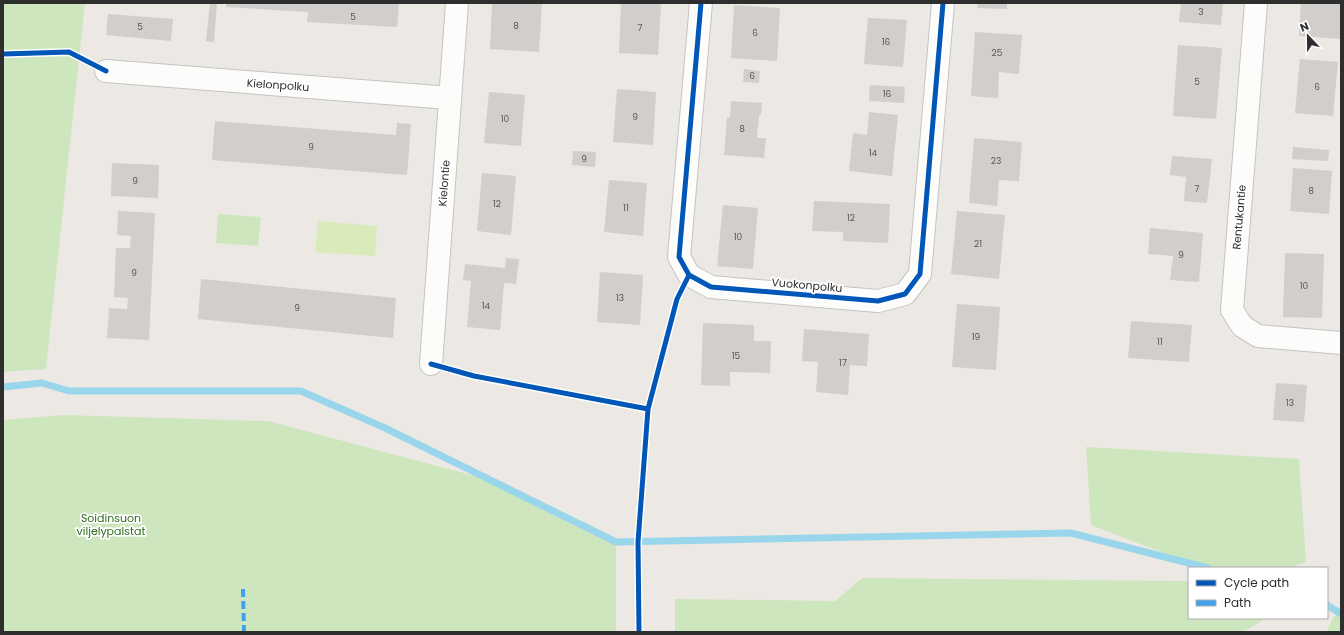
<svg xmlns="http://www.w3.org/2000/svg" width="1344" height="635" viewBox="0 0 1344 635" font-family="Poppins,sans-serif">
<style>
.green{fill:#cee6be}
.pitch{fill:#d9eabb}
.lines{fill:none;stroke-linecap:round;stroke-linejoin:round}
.stream{stroke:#99d6ec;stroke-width:7}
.building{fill:#d1cecb}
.minor-casing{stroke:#c5c4c5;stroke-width:24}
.minor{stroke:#fcfcfb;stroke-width:22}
.quiet{stroke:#3ea3eb;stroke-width:4;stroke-dasharray:8 4;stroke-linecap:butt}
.cycleway-casing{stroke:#fff;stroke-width:8}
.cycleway{stroke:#0057b8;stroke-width:5}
.labels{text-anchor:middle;stroke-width:3.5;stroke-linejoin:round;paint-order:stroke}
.number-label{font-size:9px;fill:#585857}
.street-label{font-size:11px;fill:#2e2e2e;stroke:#fff}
.park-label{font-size:11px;fill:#2c6e1b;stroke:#fff}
</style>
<rect width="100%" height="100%" fill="#ece8e4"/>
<path class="green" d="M3 3H85L46 369 3 372Z
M218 214 261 217 258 246 216 243Z
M63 415 268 421 490 480 616 542V632H3V420Z
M1086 447 1299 459 1306 562 1290 568H1203L1091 525Z
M862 578 1189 581V618H1267L1243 632H675V599L835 601Z
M1341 610V632H1326L1334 617Z"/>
<path class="pitch" d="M318 221 377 226 375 256 315 252Z"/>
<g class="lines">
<path class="stream" d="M3 387 42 383 69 391H301L385 428 616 542 1071 533 1208 568
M1327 605 1341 614"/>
</g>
<path class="building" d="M210 3H217L214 42 206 41Z
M226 3H399L397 27 307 22 308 12 226 7Z
M492 3H542L539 52 490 49Z
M621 3H661L658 55 619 53Z
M978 3H1007V9L977 8Z
M1181 3H1223L1221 25 1179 22Z
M1301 3H1341V39L1299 36Z
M734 5 780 8 777 61 731 58Z
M108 14 173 19 171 41 106 35Z
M868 18 907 20 903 67 864 64Z
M975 32 1022 35 1019 74 999 72 998 98 971 96Z
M1178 45 1222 48 1216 119 1173 116Z
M1300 59 1338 62 1333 116 1295 113Z
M744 69 760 71 759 83 743 82Z
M870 85 905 87 904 103 869 101Z
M617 89 656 92 653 145 613 142Z
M489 92 525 95 521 146 484 143Z
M731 101 762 103 761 115H759L757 138H766L764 158 724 155 727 117H730Z
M869 112 898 115 892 176 849 171 853 133 867 135Z
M215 121 396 135 397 123 411 124 407 175 212 160Z
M974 138 1022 142 1019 181 999 180 997 206 969 203Z
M1293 147 1329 150 1328 161 1292 159Z
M573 151 596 152 595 167 572 165Z
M1172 156 1212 159 1207 203 1184 201 1186 177 1170 175Z
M112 163 159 165 158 198 111 196Z
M1293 168 1332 171 1329 214 1290 211Z
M482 173 516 176 511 235 477 231Z
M609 180 647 183 643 236 604 232Z
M814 201 890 204 888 243 843 241V232L812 231Z
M723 205 758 208 753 269 717 266Z
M118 211 155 213 149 340 107 338 109 308 127 309 128 298 114 297 116 248H130L131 236 117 235Z
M957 211 1005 215 999 279 951 274Z
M1150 228 1203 233 1199 282 1170 280 1173 256 1148 254Z
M1285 253 1324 254 1322 318 1283 317Z
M506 258 519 259 516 284 504 283 500 330 467 327 471 281 463 280 465 264 505 268Z
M600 272 643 275 640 325 597 322Z
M201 279 396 298 393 338 198 319Z
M957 304 1000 307 996 370 952 367Z
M1131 321 1192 325 1189 362 1128 358Z
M703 323 754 325V341H771L770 373 730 372V386L701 385Z
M804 329 869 334 867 366 850 365 848 395 816 392 818 362 802 361Z
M1276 383 1307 385 1304 422 1273 420Z"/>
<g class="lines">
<defs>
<path id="minor" d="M701 3 679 257 689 275 711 287 878 301 905 294 920 274 943 3
M1256 3 1232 310 1242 326 1258 336 1341 343
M106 71 449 98
M431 364 457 3"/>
</defs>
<use href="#minor" class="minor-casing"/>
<use href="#minor" class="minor"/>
<path class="quiet" d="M243 589 244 632"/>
<defs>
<path id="cycleway" d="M701 3 679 257 689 275 711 287 878 301 905 294 920 274 943 3
M3 54 69 52 106 71
M431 364 474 376 648 409 638 542 639 632
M648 409 677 299 689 275"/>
</defs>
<use href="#cycleway" class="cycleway-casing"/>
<use href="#cycleway" class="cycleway"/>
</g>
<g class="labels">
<g class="number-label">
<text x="1201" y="15">3</text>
<text x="353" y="20">5</text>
<text x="516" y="29">8</text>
<text x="140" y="30">5</text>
<text x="640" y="31">7</text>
<text x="755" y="36">6</text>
<text x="886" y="45">16</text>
<text x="997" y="56">25</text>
<text x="752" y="79">6</text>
<text x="1197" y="85">5</text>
<text x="1317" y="90">6</text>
<text x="887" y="97">16</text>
<text x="635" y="120">9</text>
<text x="505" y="122">10</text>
<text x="742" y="132">8</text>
<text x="311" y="150">9</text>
<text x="873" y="156">14</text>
<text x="584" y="162">9</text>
<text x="996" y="164">23</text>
<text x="135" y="184">9</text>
<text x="1197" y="192">7</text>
<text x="1311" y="194">8</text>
<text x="497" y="207">12</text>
<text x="626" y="211">11</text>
<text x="851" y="221">12</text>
<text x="738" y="240">10</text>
<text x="978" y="247">21</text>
<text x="1181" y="258">9</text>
<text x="134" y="276">9</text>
<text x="1304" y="289">10</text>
<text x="620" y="301">13</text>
<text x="486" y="309">14</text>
<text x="297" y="311">9</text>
<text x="976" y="340">19</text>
<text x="1160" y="345">11</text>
<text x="736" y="359">15</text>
<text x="843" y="366">17</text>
<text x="1290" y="406">13</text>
</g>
<g class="street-label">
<text transform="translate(278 85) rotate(4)" y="4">Kielonpolku</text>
<text transform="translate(444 183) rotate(-86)" y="4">Kielontie</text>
<text transform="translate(1239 217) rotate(-85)" y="4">Rentukantie</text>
<text transform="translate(807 285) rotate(5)" y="4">Vuokonpolku</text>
</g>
<g class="park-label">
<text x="111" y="522">Soidinsuon<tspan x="111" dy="13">viljelypalstat</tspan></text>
</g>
</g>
<rect width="1344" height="635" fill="none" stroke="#2e2e2e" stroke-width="8"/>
<rect x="1188" y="567" width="140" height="52" fill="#ffffff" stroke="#ababab"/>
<rect x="1196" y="580" width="20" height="6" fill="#0057b8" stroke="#ababab"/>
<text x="1224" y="587" font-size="12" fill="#2e2e2e">Cycle path</text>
<rect x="1196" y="600" width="20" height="6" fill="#3ea3eb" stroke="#ababab"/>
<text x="1224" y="607" font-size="12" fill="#2e2e2e">Path</text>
<g transform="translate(1308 36) rotate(338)" stroke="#ffffff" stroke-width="3" paint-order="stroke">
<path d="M0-3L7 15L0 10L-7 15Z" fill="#2e2e2e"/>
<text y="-6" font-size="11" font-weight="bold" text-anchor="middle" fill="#2e2e2e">N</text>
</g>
</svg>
